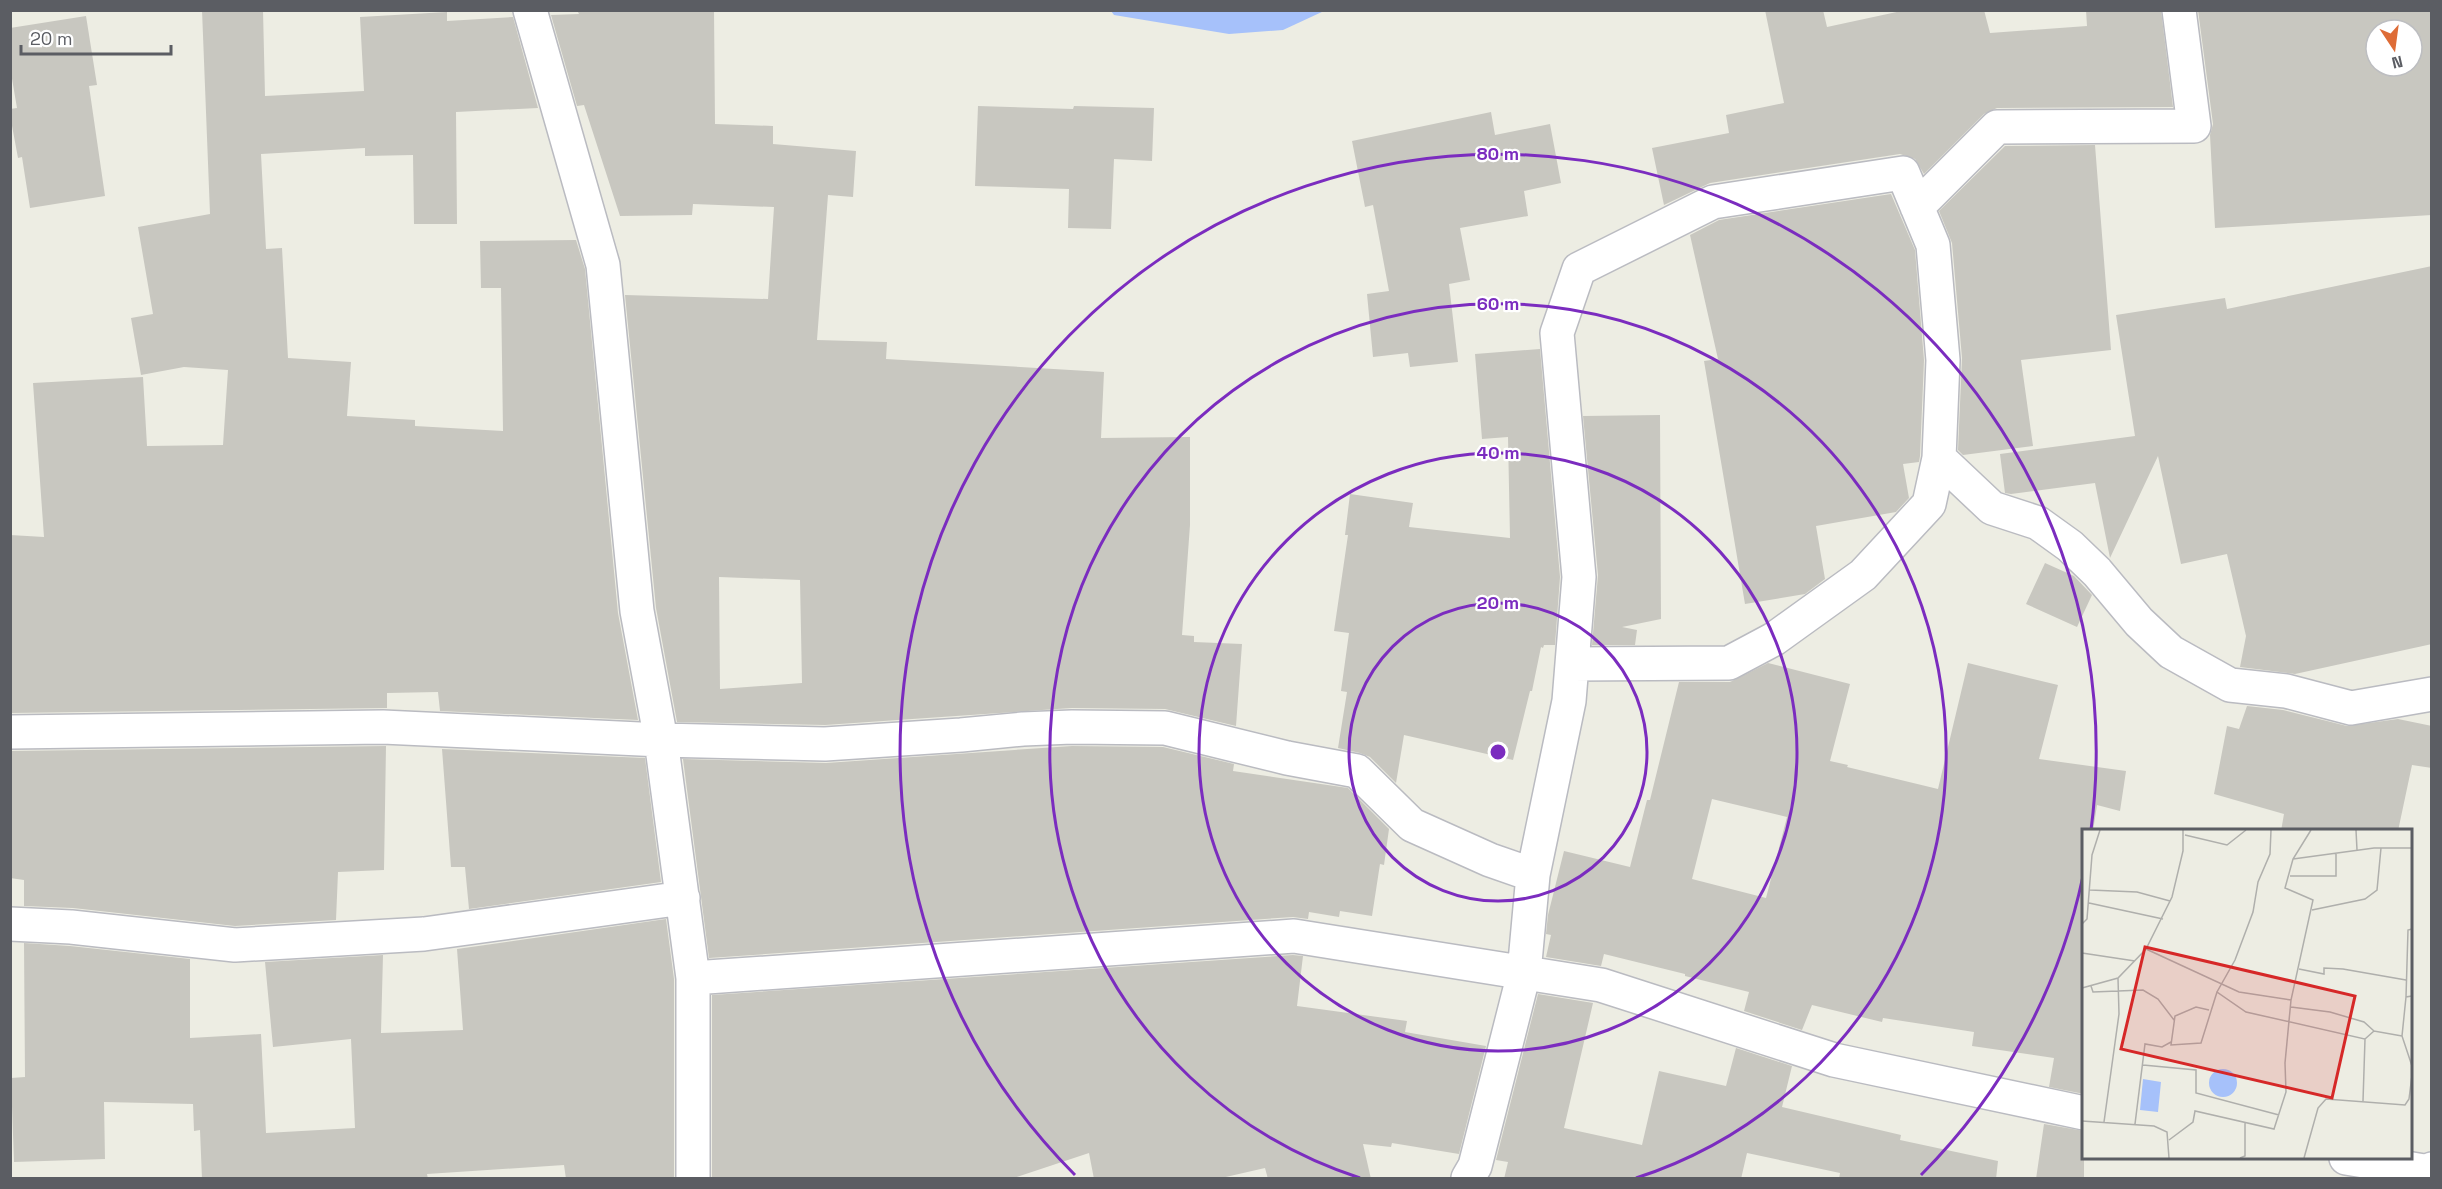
<svg xmlns="http://www.w3.org/2000/svg" width="2442" height="1189" viewBox="0 0 2442 1189" font-family="'Space Grotesk',sans-serif">
<style>
.water{fill:#a6c1fa}
.building{fill:#c8c7c0;fill-rule:evenodd}
.lines{fill:none;stroke-linecap:round;stroke-linejoin:round}
.minor-casing{stroke:#babbc1;stroke-width:36}
.secondary-casing{stroke:#bbbcc3;stroke-width:36}
.minor{stroke:#fff;stroke-width:33}
.secondary{stroke:#fff;stroke-width:33}
.ring{fill:none;stroke:#7b2cbf;stroke-width:3}
.inset-road{fill:none;stroke:#afafac;stroke-width:1.5}
.view{fill:#d62828;fill-opacity:0.15;stroke:#d62828;stroke-width:3}
.inset-edge{fill:none;stroke:#5b5d63;stroke-width:3}
.centre{fill:#7b2cbf;stroke:#fff;stroke-width:3}
.ring-label{font-size:18px;text-anchor:middle;font-weight:bold;fill:#7b2cbf;stroke:#fff;stroke-width:4.5;stroke-linejoin:round;paint-order:stroke}
</style>
<rect width="100%" height="100%" fill="#edede3"/>
<path class="water" d="M1111 11H1324L1283 30 1229 34 1114 15Z"/>
<path class="building" d="M202 10H263L265 96 364 91 360 17 447 12V21L513 17 538 108 456 112 457 224H414L413 155 365 156V148L261 154 266 249 282 248 288 358 351 362 347 416 415 420V426L503 431 501 288H481L480 241 576 240 585 269 618 613 638 720 440 711 438 692 387 693V708L10 713V535L44 537 33 383 143 377 147 446 223 445 228 370 184 367 141 375 131 318 153 314 138 227 210 214Z
M577 10H714L715 124 773 126V144L856 151 853 197 828 195 817 340 887 342 886 359 1104 372 1101 438 1190 437V525L1182 635 1194 636V642L1242 644 1236 726 1165 709 1072 708 825 725 677 722 656 608 625 295 768 299 774 207 693 204 692 215 620 216 584 105 577 106 551 15 579 14ZM719 577 800 580 802 683 720 689Z
M1765 10H1823L1827 27 1906 10H1984L1990 33 2087 26 2086 10H2161L2173 107 1997 108 1984 114 1924 174 1915 159 1900 154 1710 183 1664 205 1652 148 1729 133 1726 115 1784 103Z
M2198 10H2432V215L2215 228 2210 135 2213 124ZM2376 30H2412V66H2376Z
M86 16 97 85 89 86 105 196 30 208 22 157 18 158 10 115V109L17 108 10 67V28Z
M978 106 1073 109 1074 106 1154 108 1152 161 1114 159 1111 229 1068 228 1069 189 975 186Z
M1491 112 1495 135 1550 124 1561 183 1524 191 1528 216 1460 228 1470 280 1449 284 1458 362 1410 367 1408 353 1373 357 1367 294 1389 291 1373 205 1365 207 1352 141Z
M2095 145 2111 350 2021 360 2033 446 1963 455 1958 450 1962 358 1952 243 1939 211 2005 146Z
M1891 194 1915 250 1924 360 1920 456 1919 462 1903 464 1909 498 1896 512 1816 526 1825 579 1805 594 1745 604 1704 361 1718 359 1690 235 1719 220Z
M2432 266V644L2295 674 2240 667 2246 636 2227 554 2181 564 2158 456 2110 558 2095 483 2011 494 2005 493 2000 454 2135 436 2116 315 2225 298 2227 309Z
M1540 349 1560 577 1555 645H1544L1543 648 1541 647 1532 691H1530L1513 760 1404 735 1396 783 1370 757 1360 753 1338 748 1347 692 1341 691 1349 633 1334 631 1348 535H1345L1350 494 1413 503 1409 527 1510 538 1508 437 1482 439 1475 354Z
M1660 415 1661 619 1622 627 1637 630 1635 645H1592L1598 575 1583 416Z
M2045 563 2074 576 2092 595 2077 627 2026 604Z
M1768 663 1850 684 1830 761 1848 765 1847 767 1938 789 1968 663 2058 685 2039 759 2126 771 2120 811 2097 805 2093 831H2084V1094L2049 1087 2054 1058 1972 1046 1974 1032 1883 1018 1882 1022 1812 1005 1802 1030 1744 1011 1749 992 1685 976V974L1604 954 1601 966 1546 957 1551 935 1546 934 1548 915 1564 851 1630 867 1647 800H1650L1679 682H1730ZM1712 799 1787 817 1766 898 1692 879Z
M2247 706 2283 710 2347 726 2398 719 2432 726V768L2412 765 2398 831H2281L2284 814 2214 794 2227 726 2239 729Z
M386 746 384 870 338 872 336 920 235 926 73 908 24 906V880L10 878V751Z
M1072 746 1163 747 1234 764 1233 771 1348 788 1389 829 1384 865 1380 864 1372 916 1340 911 1339 917 1309 912 1308 919 1293 917 709 958 683 759 826 763Z
M442 749 645 758 661 882 469 909 465 867H451Z
M666 919 674 979V1179H566L564 1165 427 1174 428 1179H202L200 1130 194 1131 193 1104 104 1102 105 1159 14 1162 11 1078 25 1077 24 943 70 946 190 959V1038L261 1034 266 1133 355 1128 351 1039 273 1047 265 962 383 955 381 1033 463 1030 457 949Z
M1293 955 1303 956 1297 1006 1407 1021 1405 1032 1486 1046 1459 1154 1392 1143 1391 1147 1363 1144 1371 1179H1268L1265 1168 1217 1179H1094L1089 1153 1011 1179H712V995Z
M1538 994 1593 1003 1564 1128 1642 1145 1659 1071 1726 1086 1736 1048 1792 1066 1782 1107 1901 1135 1900 1140 1998 1161 1996 1179H1839L1840 1173 1747 1153 1741 1179H1504L1508 1162 1496 1160Z
M2044 1124 2084 1131V1179H2036Z"/>
<g class="lines">
<defs>
<path id="minor" d="M530 10 603 265 637 611 661 740 693 978V1178
M1917 207 1997 127 2194 126 2179 10
M1939 458 1992 508 2038 523 2070 546 2097 572 2139 622 2171 652 2230 685 2286 691 2351 708 2432 694
M10 732 383 727 661 740 825 744 961 735 1023 729 1072 727 1165 728 1287 758 1357 771 1412 825 1490 860 1533 875 1524 973 1475 1166 1468 1178
M1533 875 1569 701 1579 577 1557 333 1579 269 1713 202 1903 173 1933 245 1943 360 1939 458 1929 504 1863 575 1774 639 1729 663 1572 664
M10 924 71 927 235 945 424 934 683 898
M693 978 1294 936 1601 985 1834 1060 2084 1113
M2346 1158 2430 1172"/>
<path id="secondary" d="M2428 1178 2432 1169"/>
</defs>
<use href="#minor" class="minor-casing"/>
<use href="#secondary" class="secondary-casing"/>
<use href="#minor" class="minor"/>
<use href="#secondary" class="secondary"/>
</g>
<g class="ring">
<circle cx="1498" cy="752" r="149"/>
<circle cx="1498" cy="752" r="299"/>
<path d="M1360 1178A448 448 0 1 1 1636 1178"/>
<path d="M2083 876A598 598 0 0 1 1921 1175M1075 1175A598 598 0 1 1 2091 830"/>
</g>
<g transform="translate(2082 829)">
<rect width="330" height="330" fill="#edede3"/>
<path d="M127 254a14 14 0 1 1 28 0a14 14 0 1 1-28 0ZM61 250 79 253 76 283 58 281Z" fill="#a6c1fa"/>
<path class="inset-road" d="M189 1 188 25 176 53 171 83 153 131 135 163 164 183 283 210 281 272M274 1 275 21M103 6 145 16 164 1M211 30 292 19H330M208 47H254V24M8 61 55 63 88 72M7 74 81 90M230 81 283 70 295 61 299 19M0 95 5 90 10 26 18 1M64 120 157 163 209 171M0 124 53 132M217 140 242 145V139L261 140 324 151M9 157 11 163 61 161 76 170 92 191M0 159 36 149 64 120 90 68 101 22V1M330 167 324 168 320 207 330 237M324 168 326 101 330 100M209 178 248 183 282 193 292 202M127 181 114 178 93 187 89 216 119 214 135 163M283 210 292 202 320 207M61 236 114 241V264L197 286M0 292 72 297 85 303 87 329M22 293 37 185 36 149M53 295 63 215 80 218 89 213M87 311 111 293 113 282 192 300 204 263 203 234 209 171 231 71 203 59 211 30 229 1M158 329 163 327V294M222 329 236 279 244 270 323 276 327 270 330 246"/>
<path class="view" d="M63 118 273 167 250 269 39 220Z"/>
<rect width="330" height="330" class="inset-edge"/>
</g>
<circle cx="1498" cy="752" r="9" class="centre"/>
<g class="ring-label">
<text x="1498" y="160">80 m</text>
<text x="1498" y="310">60 m</text>
<text x="1498" y="459">40 m</text>
<text x="1498" y="609">20 m</text>
</g>
<rect width="2442" height="1189" fill="none" stroke="#5b5d63" stroke-width="24"/>
<g transform="translate(2394 48) rotate(167)"><circle r="28" fill="#ffffff" stroke="#bdbec1" stroke-width="1.5"/>
<path d="M0-4.5L10 22L0 15L-10 22Z" fill="#de6c37"/>
<text y="-9" font-size="16" font-weight="bold" text-anchor="middle" fill="#5b5d63">N</text>
</g>
<path d="M21 45v9h150v-9" fill="none" stroke="#5b5d63" stroke-width="3"/>
<text x="30" y="45" font-size="18" fill="#5b5d63" stroke="#ffffff" stroke-width="4.5" paint-order="stroke">20 m</text>
</svg>
